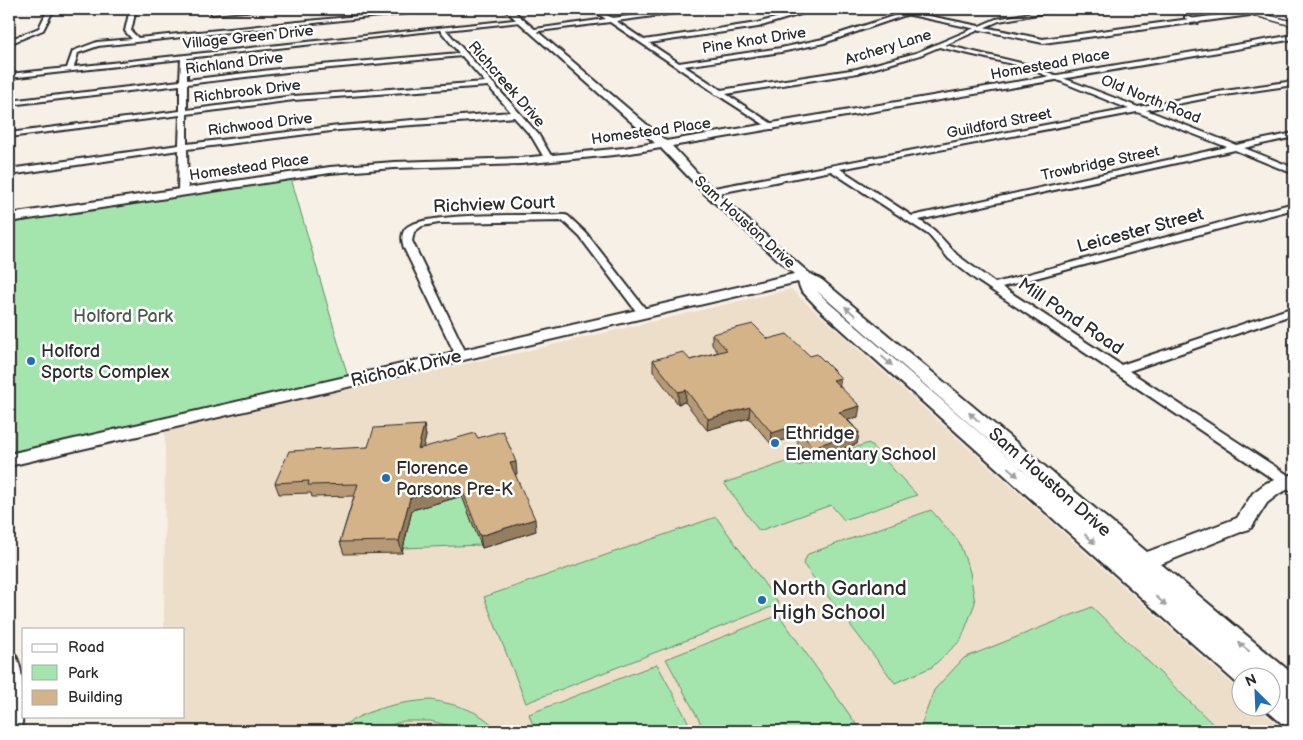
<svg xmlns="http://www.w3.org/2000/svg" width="1303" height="740" viewBox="0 0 1303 740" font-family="'Balsamiq Sans',sans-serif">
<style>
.built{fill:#eddeca}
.green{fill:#a4e5ae;stroke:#68886c}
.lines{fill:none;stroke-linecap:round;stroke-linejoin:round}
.minor-casing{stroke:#2b2b2b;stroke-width:4}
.tertiary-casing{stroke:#2b2b2b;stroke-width:4}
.secondary-casing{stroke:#2b2b2b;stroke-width:3}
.minor{fill:#fff;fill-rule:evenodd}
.tertiary{fill:#fff;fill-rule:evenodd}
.secondary{fill:#fff;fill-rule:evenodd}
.wall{fill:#b79a75;stroke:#2b2b2b}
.shaded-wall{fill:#957d5f;stroke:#2b2b2b}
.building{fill:#d5b388;stroke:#2b2b2b}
.oneway{fill:#a0a0a0}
.poi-dot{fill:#1f6fb2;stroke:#fff;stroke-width:2}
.labels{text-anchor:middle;stroke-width:5;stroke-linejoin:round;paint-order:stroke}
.far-street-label{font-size:15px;fill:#2b2b2b;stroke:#fff}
.street-label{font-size:18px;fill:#2b2b2b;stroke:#fff}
.park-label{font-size:18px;fill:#495a4c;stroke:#fff}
.poi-label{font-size:18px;fill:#2b2b2b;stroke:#fff;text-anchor:start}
.near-poi-label{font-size:21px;fill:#2b2b2b;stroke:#fff;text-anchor:start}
</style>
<rect width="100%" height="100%" fill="#f7f0e7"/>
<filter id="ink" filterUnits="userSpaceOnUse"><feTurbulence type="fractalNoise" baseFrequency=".02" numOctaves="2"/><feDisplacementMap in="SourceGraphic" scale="10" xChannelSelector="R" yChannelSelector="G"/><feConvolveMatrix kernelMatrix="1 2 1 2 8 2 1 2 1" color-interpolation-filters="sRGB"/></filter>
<g filter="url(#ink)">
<path class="built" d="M791 289 1240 691V708H1259L1285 731H163V716H184V629H164L165 429 535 349Z"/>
<path class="green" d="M291 178 348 377 9 454V222Z
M869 443 917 495 844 520 831 505 759 531 724 483 792 460 798 466Z
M462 496 481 545 403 548 412 510Z
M931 510 959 542 970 572 975 603 961 640 932 667 895 683 803 564 808 554Z
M716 517 779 604 526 703 484 597Z
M1092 607 1220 731H919L934 690 964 658Z
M779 615 861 731H705L666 659Z
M657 664 693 731H535L529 714Z
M431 700C457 705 481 710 498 731H463L455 727 430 721H404L372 731H335C364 710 396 702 431 700Z"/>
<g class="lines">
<defs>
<path id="minor" d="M48 9H54L43 30 9 44V40L39 28Z
M130 9H136L131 31 138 38 429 9H446L98 46 78 53 74 67 522 19 520 22 446 30 538 134 553 159 546 161 532 137 514 117 472 121 339 130 187 149 188 192 183 195 178 192 179 150 9 175V169L179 145 180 115 9 137V133L180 111V85L9 105V101L180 81 181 59 9 78V74L67 68 73 51 97 42 132 39 125 31ZM440 30 459 53 287 68 187 80V58ZM462 56 485 82 294 96 187 110V84L287 72ZM488 86 511 112 339 126 187 144V114L294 100Z
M209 9H215L216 11 267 9 212 14Z
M591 9H597L612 18 692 9H706L616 21 644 40 757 23 809 9H817L758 27 649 43 679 63 781 48 823 39 915 9H923L824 43 781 52 684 66 721 90 857 69 916 53 996 19 1054 9H1065L999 21 945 45 1029 65 1138 107 1218 92 1294 81V85L1218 96 1146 110 1236 145 1294 133V137L1244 148 1294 168V174L1235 150 919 220 935 231 957 255 995 283 1294 203V209L1002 287 1121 365 1294 307V314L1129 371 1294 479V491L1289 490 975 279 949 259 929 235 831 171 709 195 704 192 709 189 1129 109 1025 67 939 47 920 55 858 73 726 94 774 125V129H771L718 95 715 94 714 92 610 22 531 32 528 30 606 19ZM1137 112 1227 147 912 216 840 169Z
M1254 9H1266L1256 12Z
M1185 16 1201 21 1198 23 1185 18Z
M565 215 568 216 586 233 647 311 649 313 647 315H639L580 237 563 221 439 223 422 226 414 232 412 241 467 355 465 358H457L404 248C402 242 401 235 405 229 420 211 537 216 565 215Z
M9 651 15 654C26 675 24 708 21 731H9Z"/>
<path id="tertiary" d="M504 9H511L666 141 1294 35V39L672 146 713 190 809 273 822 280 1147 552 1237 518 1253 493 1266 483 1294 474V487L1280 493 1267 503 1251 528 1161 564 1294 675V701L1291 700 1294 703V729L1285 726 1264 708H1270V686L1274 687 1270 685V678H1262L1258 674 1260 678H1240L1239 685 819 309 801 290 798 282 9 466V454L794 274 705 194 661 148 624 154 521 164 394 168 330 173 9 222V214L330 167 394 162 521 158 624 148 655 143ZM817 291 1046 490 829 303Z
M882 9H895L1043 39 1248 11 1253 9 1260 10 1250 15 1043 43Z"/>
<path id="secondary" d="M1231 9H1243L1294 22V26Z"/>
</defs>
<use href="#minor" class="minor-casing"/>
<use href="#tertiary" class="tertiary-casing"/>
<use href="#secondary" class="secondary-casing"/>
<use href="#minor" class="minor"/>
<use href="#tertiary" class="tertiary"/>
<use href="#secondary" class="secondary"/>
</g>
<path class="wall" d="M712 334 768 339 840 386 858 417 848 420 859 432 857 444 811 458 793 437 771 444 749 418 707 430 685 402 678 404 653 371V360H690L718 352 712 345Z
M424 425 426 436 423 448 478 438 517 474H515L536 531 482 548 462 496 412 510 402 553 344 554 340 542 354 496 312 497 311 493 279 494 275 483Z"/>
<path class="shaded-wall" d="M841 378 839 389 833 380Z
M686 390 685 402 678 404V392Z
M860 406 858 417 838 423 839 412Z
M750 407 749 418 707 430 708 419Z
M424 425 426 436 420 461 418 449Z
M794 426 793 437 771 444 772 433Z
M859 432 857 444 811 458 813 447Z
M516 462 517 474 511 475 510 463Z
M460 484 462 496 412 510 402 553 399 541 410 498Z
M535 519 536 531 482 548 480 536Z"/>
<path class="building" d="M753 324 768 339 787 334 810 356 817 354 841 378 833 380 860 406 839 412 859 432 813 447 794 426 772 433 750 407 708 419 686 390 678 392 653 360 683 352 690 360 727 350 712 334Z
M424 425 418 449 475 433 478 438 503 431 516 462 510 463 535 519 480 536 460 484 410 498 399 541 340 542 358 484 308 485 309 481 275 483 289 451 368 447 374 428Z"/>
<defs><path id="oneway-solid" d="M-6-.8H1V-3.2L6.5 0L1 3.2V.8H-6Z" transform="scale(1.25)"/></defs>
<g class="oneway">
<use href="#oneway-solid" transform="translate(850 311) rotate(-139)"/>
<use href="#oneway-solid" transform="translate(887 361) rotate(41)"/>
<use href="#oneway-solid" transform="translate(974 417) rotate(-139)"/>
<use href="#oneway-solid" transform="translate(1013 472) rotate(41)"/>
<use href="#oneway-solid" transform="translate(1090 539) rotate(41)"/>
<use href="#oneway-solid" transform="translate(1161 601) rotate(41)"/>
<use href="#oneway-solid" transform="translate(1244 647) rotate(-140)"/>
</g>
</g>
<g class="poi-dot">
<circle cx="31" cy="361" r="5"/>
<circle cx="775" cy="443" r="5"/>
<circle cx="386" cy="478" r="5"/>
<circle cx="762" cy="600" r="5"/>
</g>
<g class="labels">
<g class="far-street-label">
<text transform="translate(248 37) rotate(-6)" y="5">Village Green Drive</text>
<text transform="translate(754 40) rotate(-9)" y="5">Pine Knot Drive</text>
<text transform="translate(888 47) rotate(-17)" y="5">Archery Lane</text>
<text transform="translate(234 63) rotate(-7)" y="5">Richland Drive</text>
<text transform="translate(1050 64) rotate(-10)" y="5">Homestead Place</text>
<text transform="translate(507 84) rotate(49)" y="5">Richcreek Drive</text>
<text transform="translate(247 91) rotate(-7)" y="5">Richbrook Drive</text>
<text transform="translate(1151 99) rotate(22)" y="5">Old North Road</text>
<text transform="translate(999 123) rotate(-11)" y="5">Guildford Street</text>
<text transform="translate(260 124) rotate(-7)" y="5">Richwood Drive</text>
<text transform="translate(651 131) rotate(-8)" y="5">Homestead Place</text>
<text transform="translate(1100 163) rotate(-12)" y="5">Trowbridge Street</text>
<text transform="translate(249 167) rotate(-8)" y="5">Homestead Place</text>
<text transform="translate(745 222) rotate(42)" y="5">Sam Houston Drive</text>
</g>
<g class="street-label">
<text transform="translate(494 204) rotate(-2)" y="6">Richview Court</text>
<text transform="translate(1140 230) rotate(-15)" y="6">Leicester Street</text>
<text transform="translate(1071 316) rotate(34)" y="6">Mill Pond Road</text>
<text transform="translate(406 368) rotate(-13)" y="6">Richoak Drive</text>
<text transform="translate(1050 482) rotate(41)" y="6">Sam Houston Drive</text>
</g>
<g class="park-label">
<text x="123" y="322">Holford Park</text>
</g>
<g class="poi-label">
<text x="41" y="357">Holford<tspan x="41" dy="21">Sports Complex</tspan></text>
<text x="785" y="439">Ethridge<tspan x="785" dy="21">Elementary School</tspan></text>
<text x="396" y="474">Florence<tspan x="396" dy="21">Parsons Pre-K</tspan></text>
</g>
<g class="near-poi-label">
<text x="772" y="595">North Garland<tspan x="772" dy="24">High School</tspan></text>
</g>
</g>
<rect width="1303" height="740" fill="none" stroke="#fff" stroke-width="30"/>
<rect x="15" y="15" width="1273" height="710" fill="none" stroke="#2b2b2b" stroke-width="2" filter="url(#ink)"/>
<rect x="22" y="628" width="162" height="90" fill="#ffffff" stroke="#aaaaaa"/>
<rect x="32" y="644" width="25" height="8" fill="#ffffff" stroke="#aaaaaa"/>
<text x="68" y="652" font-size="15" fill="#2b2b2b">Road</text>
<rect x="32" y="665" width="25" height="15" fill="#a4e5ae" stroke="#aaaaaa"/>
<text x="68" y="678" font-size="15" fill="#2b2b2b">Park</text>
<rect x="32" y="690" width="25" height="15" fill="#d5b388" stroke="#aaaaaa"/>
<text x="68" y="702" font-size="15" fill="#2b2b2b">Building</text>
<g transform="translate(1256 692) rotate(336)"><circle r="24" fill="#ffffff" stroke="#aaaaaa"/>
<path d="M0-4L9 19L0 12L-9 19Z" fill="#1f6fb2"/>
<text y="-8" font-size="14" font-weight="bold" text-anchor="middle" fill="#2b2b2b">N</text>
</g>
</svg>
